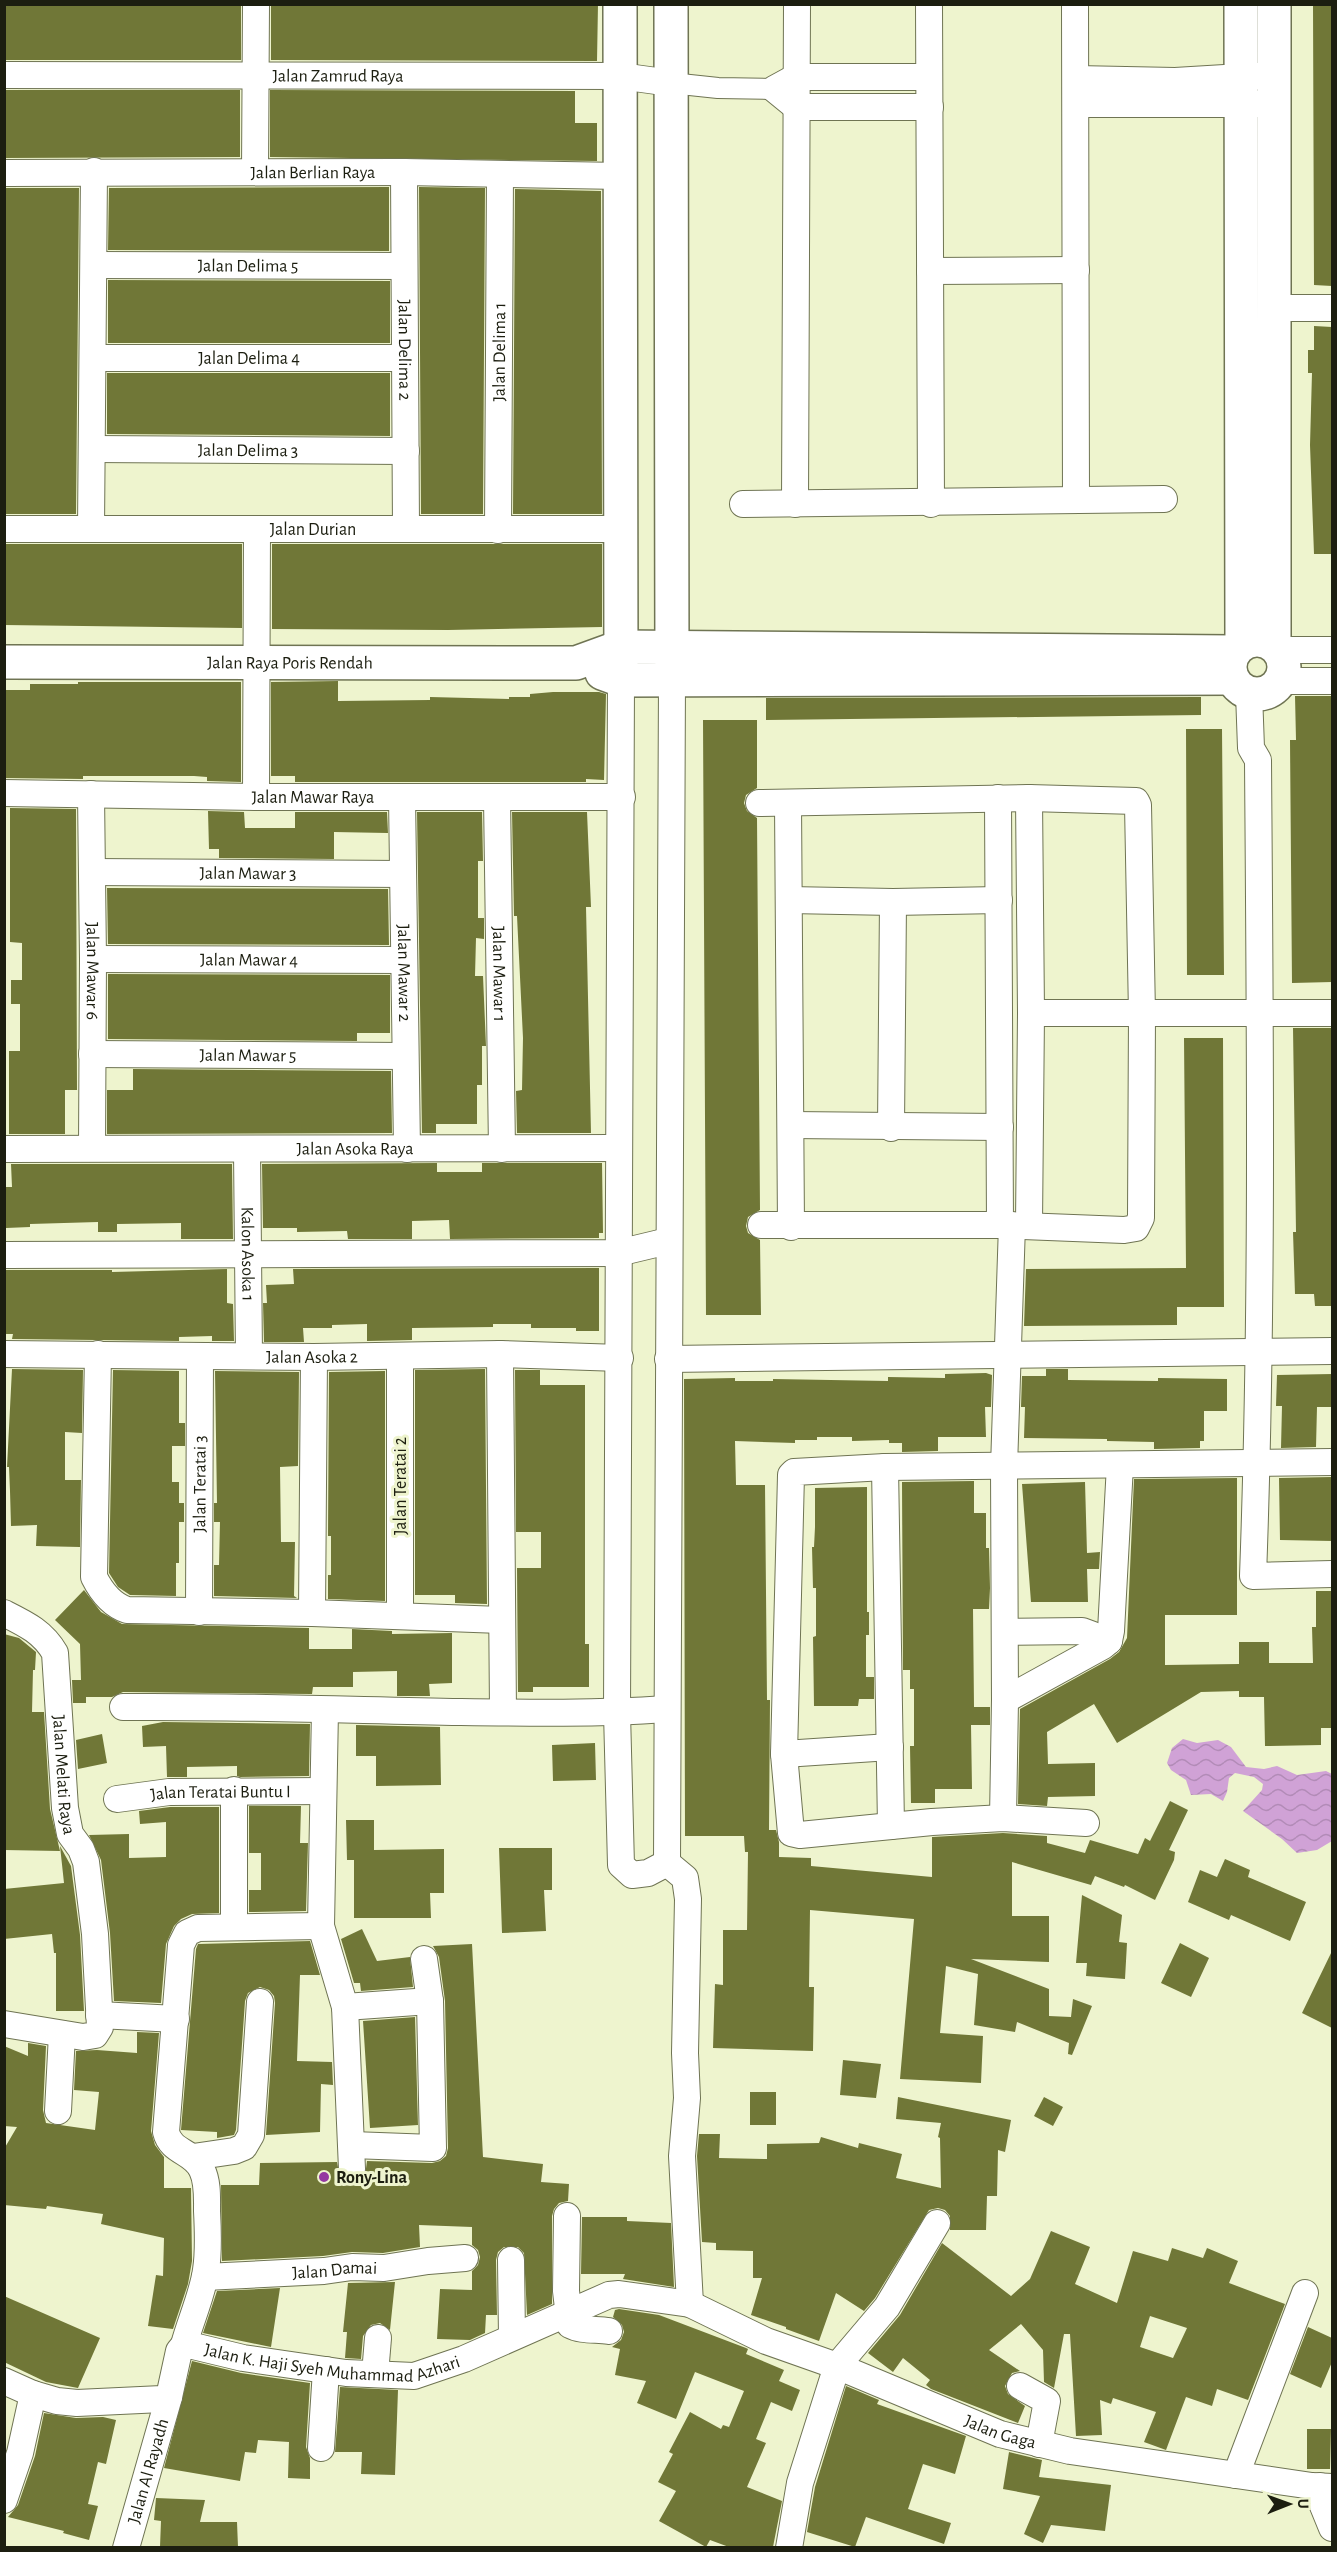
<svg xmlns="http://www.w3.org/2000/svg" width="1337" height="2552" viewBox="0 0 1337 2552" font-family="'Alegreya Sans',sans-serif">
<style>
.water{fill:url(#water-waves)}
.building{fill:#707737;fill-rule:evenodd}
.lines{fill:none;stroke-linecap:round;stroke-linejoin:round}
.pedestrian-casing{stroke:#6f7453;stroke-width:22}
.minor-casing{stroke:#6f7453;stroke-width:28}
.tertiary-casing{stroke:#6f7453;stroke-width:36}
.pedestrian{stroke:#fff;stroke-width:20}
.minor{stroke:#fff;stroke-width:26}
.tertiary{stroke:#fff;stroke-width:33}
.poi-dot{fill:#9437a1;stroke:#eef4ce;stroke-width:2}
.labels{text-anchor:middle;stroke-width:6;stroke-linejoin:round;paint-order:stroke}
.street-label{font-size:18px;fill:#1c1e10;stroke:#eef4ce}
.poi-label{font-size:18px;font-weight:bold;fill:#1c1e10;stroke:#eef4ce;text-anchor:start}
</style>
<defs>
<pattern id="water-waves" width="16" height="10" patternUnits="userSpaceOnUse" patternTransform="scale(1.5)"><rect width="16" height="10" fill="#d0a2d6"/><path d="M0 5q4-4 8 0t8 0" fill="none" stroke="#b28bb7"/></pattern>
</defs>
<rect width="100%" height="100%" fill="#eef4ce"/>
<path class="water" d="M1183 1739 1197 1743 1218 1740 1231 1747 1246 1767 1264 1769 1277 1766 1297 1775 1326 1771 1332 1774V1841L1317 1850 1297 1853 1282 1839 1243 1811 1262 1790 1263 1784 1254 1777 1235 1773 1229 1778 1227 1792 1223 1801 1211 1794 1191 1795 1186 1780 1171 1770 1167 1763 1172 1748Z"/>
<path class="building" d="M4 4H241V60H4Z
M271 4H598L597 61 271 60Z
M1313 4H1332V286L1314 285Z
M4 90H240V157L4 158Z
M270 90 575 91V123H597V161L270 157Z
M389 187V251L108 250 109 188Z
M419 187 485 188 483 514H421Z
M4 188H79L76 514H4Z
M515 189 601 191 602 514H513Z
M108 280 390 281V343H108Z
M1314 326 1332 327V554H1314L1310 445 1312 373H1308V350H1314Z
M107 373H390V436L107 434Z
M4 544H242V628L4 625Z
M272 544H602V627L448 630 272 629Z
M338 681V701L430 700V697L509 699V697H530V694L553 692H599L606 694 604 780 586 779V782H295V776H271V682Z
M78 682H241V782L207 781V777L194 776H83V779L4 778V690H30V684H78Z
M1295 696H1332V982L1292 983 1290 740H1296Z
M1201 697V715L766 720V698Z
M703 720H757V788L746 795 744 803 747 811 757 818 760 1210 748 1217 746 1226 748 1233 760 1240 761 1315H706Z
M1186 729H1222L1224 975H1187Z
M10 808 76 809 77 1090H65V1134H9V1051H20V1004H11V980H22V943L10 942Z
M208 811 244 812 245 828H295V812H387L388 833 334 832V859L219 858V849H209Z
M417 812H482L483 861H478V918H484V939L476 938 475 976H483L486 1046H482V1085H477V1124H436V1133H422Z
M512 812H587L591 907H586L591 1133H517L516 1091 522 1090 523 1038 517 916H514Z
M107 888 388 889 389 945 108 944Z
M108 974 390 975V1033H357V1041L108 1039Z
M1293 1028H1332V1306H1315L1314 1294H1295L1293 1232H1296Z
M1184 1038H1223L1224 1307H1177V1325L1024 1326 1026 1269 1186 1268Z
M133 1069 391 1071 392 1133 107 1134V1090H133Z
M437 1163V1172H482V1163H602L603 1233H599V1238L450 1239 449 1220 412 1221V1239H348L347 1231 297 1232V1228H263L262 1164Z
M11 1164H232L233 1239H181V1223L117 1224V1232H98V1222L30 1224V1227L6 1228V1187H12Z
M599 1268V1331H576V1328H531V1324H493V1327L412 1328V1340L367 1341V1324L332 1325V1328H303L304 1342H264L263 1303H267L266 1285 294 1284 293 1269Z
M227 1269V1303L233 1304 234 1341H212V1336L179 1337V1341L12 1339 13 1334H4V1270H112V1272Z
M12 1369 83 1370 82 1433 65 1432V1480H81L80 1547 36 1546 37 1525 11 1526 10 1491 9 1467H7Z
M485 1369 487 1604 455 1603V1595H415V1370Z
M1046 1369H1068V1380L1158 1381V1378L1227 1379V1411H1204V1441H1200V1448L1154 1449V1442L1107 1441V1439L1024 1438 1025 1407H1021L1022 1376H1046Z
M113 1370 179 1371V1423H185V1446H172V1482H179V1503H184V1522H179V1563H176V1596L130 1595 118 1587 109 1573Z
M515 1370H540V1385H585V1644H589V1687H533V1692H518L517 1568H541V1532H516Z
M215 1371 299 1372 298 1466 280 1467 281 1542H295L294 1596 297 1598 214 1596V1565H219L220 1522H214V1503H217Z
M385 1371V1601L328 1599V1575H331V1536H328L329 1372Z
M986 1373 992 1375 991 1407H985L986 1437H938V1451L902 1452V1443H889V1440L852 1441V1437H817V1440H795V1443L735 1441 736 1485H765L767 1700H770L769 1830H776L779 1842V1857L811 1858V1866L932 1877V1837L1003 1833 1047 1836V1843L1085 1853 1090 1840 1138 1854 1145 1838 1150 1841 1170 1801 1188 1810 1169 1850 1175 1852 1174 1860 1155 1900 1125 1885 1124 1887 1095 1876 1091 1885 1012 1862V1916H1049V1962L971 1959 1049 1989V2016L1071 2017 1073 1999 1092 2006 1072 2055 1068 2054 1069 2043 1017 2022 1015 2032 974 2025 978 1974 946 1966 940 2033 983 2036 981 2083 900 2079 914 1919 810 1910 809 1987H814L813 2051 713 2048 715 1984 723 1985V1930H747L748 1852H745L744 1836H685L684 1379 735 1378V1381H773V1379L888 1381V1377L945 1378V1374Z
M1332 1374V1407H1317L1316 1447 1281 1448 1282 1406H1276L1277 1375Z
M1332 1477V1541L1280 1540 1279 1478Z
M1237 1478V1615H1165V1665L1239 1664V1642H1269V1663H1313L1312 1627H1316V1591H1332V1728H1321V1745L1265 1746 1264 1697H1239V1691L1201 1692 1117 1743 1094 1704 1047 1732 1048 1764 1095 1763V1796L1048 1797 1047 1806 1018 1804 1020 1709 1110 1659 1119 1652 1127 1638 1134 1479Z
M974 1481V1513H986V1548H989L990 1588 989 1609H973L974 1707H990V1725H971L972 1789H935V1803H911L910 1746H914V1689H910V1670H903L902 1482Z
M1085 1482 1087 1553 1100 1552 1099 1569H1087L1088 1602H1031L1022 1484Z
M867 1487V1612H869V1635H866V1677H874V1699H859L858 1706H814L813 1637 816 1636V1588H813L812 1547H814L815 1527V1488Z
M84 1590 101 1612 122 1624 309 1628V1649H352V1629L392 1631V1634L452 1633V1683L429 1684 430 1696H397V1671L353 1672V1687H313L312 1694 123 1692 112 1697H86V1703H73L72 1680H81L80 1644 55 1620Z
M4 1634 19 1638 36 1652 35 1670H33L32 1712H44L50 1809 60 1851 4 1850Z
M163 1722 310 1724 309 1776 240 1777 237 1776V1766L187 1767V1777H167L166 1746 143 1747 142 1726Z
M356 1725 440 1727 441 1785 376 1786V1756H356Z
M102 1734 107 1763 78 1769 76 1740Z
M595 1743 596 1780 553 1781 552 1745Z
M249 1806H301L300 1843H308L306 1911 249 1912V1890H261V1853H249Z
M170 1807H219V1913L192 1914 181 1919 174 1926 166 1944 161 2003 114 2001 110 1933 101 1860 89 1835 129 1834V1858L166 1857V1822L140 1824 139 1811Z
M346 1820H374V1850L444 1849V1893H430L431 1918H354V1860H347Z
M60 1846 71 1866 80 1935 84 2011H56V1953H54L52 1934 4 1939V1889L64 1883Z
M499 1848H552V1890H544L546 1931 502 1933Z
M1225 1859 1250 1870 1248 1877 1306 1902 1290 1941 1231 1915 1229 1920 1188 1902 1200 1870 1217 1877Z
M1082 1895 1122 1915 1119 1942 1127 1943 1125 1979 1086 1976 1087 1963H1076Z
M362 1929 377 1961 410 1957 413 1987 361 1991 360 1983H354L341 1939Z
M310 1941 320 1975H300L297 2061 332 2062 333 2085 321 2084 320 2132 266 2135 275 2003 274 1996 269 1990 260 1987 248 1993 245 2001 236 2130 234 2135 217 2138V2132L181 2130 196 1949 198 1944Z
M1180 1943 1209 1958 1191 1997 1161 1983Z
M472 1944 483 2157 543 2164 541 2182 569 2184 568 2201 559 2203 554 2209 552 2216V2304L527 2315 524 2253 518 2247H504L498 2252 496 2260 497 2315H486L485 2333 470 2340 437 2339 440 2289 472 2290V2271L478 2265 480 2257 478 2250 472 2245V2227L419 2225 420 2247 383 2253 352 2252 323 2256 222 2261 221 2185H259L260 2163 337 2162 340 2178 352 2184 360 2182 365 2176 367 2161 432 2163 440 2161 446 2156 448 2148 445 2001 439 1957 433 1946Z
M1332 1951V2028L1302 2013Z
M415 2017 418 2125 370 2128 363 2021Z
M137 2032 159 2033 151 2131 155 2145 164 2157V2188H191L192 2261 188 2284 173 2329 148 2326 156 2275 163 2276 164 2238 101 2224 103 2214 47 2206 46 2209 4 2205V2149L17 2127 4 2126V2046L28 2056V2043L46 2046 43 2110 46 2123 95 2130 99 2092 74 2090 76 2051 97 2050 137 2053Z
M843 2060 881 2064 876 2098 840 2095Z
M750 2092H776V2125H750Z
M898 2097 1011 2120 1005 2152 998 2150 997 2196H987L986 2230H950V2216L945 2210 938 2208 929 2210 875 2298 864 2311 836 2293 819 2341 786 2329V2327L751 2315 762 2278H753V2251L716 2250V2243L702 2242 697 2156 699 2134H720L719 2158 767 2159V2144L819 2143 821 2137 858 2148 859 2143 902 2154 896 2178 941 2188 940 2138 938 2137 941 2123 896 2119Z
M1044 2097 1063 2107 1053 2126 1034 2116Z
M582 2217H627V2221L671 2223 674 2287 623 2279 625 2274H581Z
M1051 2231 1090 2247 1075 2284 1117 2303 1133 2251 1168 2261 1172 2248 1203 2258 1207 2248 1238 2261 1229 2283 1285 2304 1248 2400 1217 2389 1212 2406 1186 2397 1166 2450 1144 2442 1156 2412 1113 2398 1111 2404 1100 2400 1102 2435 1076 2436 1070 2334H1064L1054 2388 1044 2382 1043 2350 1021 2324 989 2350 1020 2371 1012 2373 1005 2386 1008 2394 1025 2406 1018 2423 931 2389 926 2385 930 2380 903 2358 893 2372 868 2353 900 2315 942 2243 1011 2296 1030 2279ZM1150 2316 1187 2328 1173 2358 1140 2347Z
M395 2282 390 2330 380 2323 371 2325 363 2336 361 2359 345 2358 347 2332H343L348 2283Z
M280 2288 271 2347 203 2333 217 2291Z
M4 2296 100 2338 78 2388 46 2382 4 2362Z
M619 2309 659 2315 746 2348 748 2349 746 2354 784 2370 779 2381 800 2390 792 2411 771 2402 756 2439 766 2443 747 2487 782 2501 773 2547H729L710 2540 706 2547 659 2521 676 2491 658 2482 673 2454 669 2452 690 2412 721 2429 723 2425 729 2427 744 2391 695 2372 676 2419 637 2403 646 2381 615 2375 620 2349 612 2347 621 2340 624 2332 622 2325 613 2317 615 2310Z
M1308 2327 1332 2338V2362L1321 2388 1290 2374Z
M192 2361 241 2373 310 2383 306 2447 310 2458V2479L288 2478 289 2442 258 2440 256 2453 245 2452 240 2481 164 2468Z
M846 2386 879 2400 877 2404 966 2436 955 2474 923 2464 908 2509 951 2523 944 2544 866 2517 855 2547 807 2532 815 2487Z
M340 2387 398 2390 395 2475 361 2474 362 2452H335Z
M44 2413 76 2418 103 2417 116 2420 106 2464 98 2462 88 2504 98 2506 89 2540 63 2533 64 2531 8 2517 18 2505 35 2456Z
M1307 2429H1331L1330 2469H1307Z
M1009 2452 1042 2460 1039 2477 1111 2485 1105 2531 1051 2525 1043 2543 1024 2534 1040 2496 1003 2489Z
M156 2498 205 2500 200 2522H237L238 2547H160L161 2521 154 2520Z"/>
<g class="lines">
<defs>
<path id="pedestrian" d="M671 83 718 88 774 89"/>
<g id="minor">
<path d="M929 4 931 504"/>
<path d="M1075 4 1076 500"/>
<path id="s1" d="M4 75 620 76 671 83"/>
<path d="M929 77H796L774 89 796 107H930"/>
<path d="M1076 79 1175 81 1258 76"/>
<path d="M1077 104H1259"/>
<path d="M255 172 256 4"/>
<path id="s2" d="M404 172 406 529"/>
<path id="s3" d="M4 173 404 172 621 176"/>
<path id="s4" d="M94 265 404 266"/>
<path d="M930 271 1076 270"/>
<path d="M1275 308H1332"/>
<path id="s5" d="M93 358H405"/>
<path id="s6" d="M92 449 406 451"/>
<path d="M743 504 1164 499"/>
<path d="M795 504 797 4"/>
<path id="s7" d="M4 529H620"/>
<path d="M91 529 94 171"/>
<path id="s8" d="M498 530 500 174"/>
<path d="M1279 650H1332"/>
<path d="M621 680 617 1713 621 1865 632 1875 648 1873 667 1863"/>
<path d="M1281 681H1332"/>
<path d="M1249 693 1251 748 1258 760C1260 1032 1263 1304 1253 1576L1332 1574"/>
<path id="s9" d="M4 793 256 797H622"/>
<path id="s10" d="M91 794 93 959 92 1148"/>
<path d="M256 797 257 529"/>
<path id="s11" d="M402 797 407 1149"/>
<path id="s12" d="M497 798 502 1149"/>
<path d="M998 798 1000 1225"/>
<path d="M1029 798 1031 1013 1029 1225"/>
<path d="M759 803 1029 798 1136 801 1138 805 1142 1014 1141 1218 1136 1228 1124 1230 1000 1225H761"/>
<path d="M788 803 791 1227"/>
<path id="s13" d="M92 872 403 874"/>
<path d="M789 900 893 902 999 900"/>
<path id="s14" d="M93 959 404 960"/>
<path d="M1031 1013H1332"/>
<path id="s15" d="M92 1054 405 1056"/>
<path d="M791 1125 1000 1127"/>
<path d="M891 1128 893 902"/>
<path id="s16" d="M4 1149 618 1148"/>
<path id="s17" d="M247 1150 249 1356"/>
<path d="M4 1255 618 1253 668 1241"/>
<path id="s18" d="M4 1354 314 1357 500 1354 620 1358"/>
<path d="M98 1354 94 1577C101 1591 112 1605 127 1610L312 1613 501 1620"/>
<path d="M500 1354 503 1712"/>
<path d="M668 1359 1332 1351"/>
<path d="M885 1467 891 1826"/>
<path id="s19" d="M199 1612 200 1356"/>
<path id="s20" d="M4 1613C26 1624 43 1632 55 1653L65 1808 70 1834 81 1849 86 1862 95 1934 100 2027 95 2035 83 2037 4 2024"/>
<path d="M312 1613 314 1357"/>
<path d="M400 1616V1356"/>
<path d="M1005 1632 1082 1631 1109 1641"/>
<path d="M1005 1700 1103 1646 1109 1641 1111 1631 1120 1465"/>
<path d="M123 1707C236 1706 348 1710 461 1712 529 1713 598 1714 666 1709"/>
<path d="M325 1710 321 1926 345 2007 352 2169"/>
<path d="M784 1754 890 1747"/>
<path d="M234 1790V1926"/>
<path id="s21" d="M117 1799 169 1792 322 1791"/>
<path d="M1003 1818 1005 1700 1004 1467 1012 1225"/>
<path d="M1086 1823 1003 1818 932 1822 800 1835 791 1833 784 1754 791 1475 794 1472 885 1467 1332 1462"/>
<path d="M667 1863 672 679"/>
<path d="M667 1863 685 1878 688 1899 685 2053 687 2098 682 2156 690 2304"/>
<path d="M345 2007 430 2001"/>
<path d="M99 2015 176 2019"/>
<path d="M58 2111 62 2034"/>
<path d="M352 2145 433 2148 430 2001 424 1959"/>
<path d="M193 2157 234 2151 244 2147 251 2135 260 2002"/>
<path d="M567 2216 566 2291 570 2325C581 2331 596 2329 609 2331"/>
<path d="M511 2260 512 2337"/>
<path id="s22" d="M205 2277 324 2271 352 2267 384 2268 428 2261 465 2258"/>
<path d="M184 2345C190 2322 203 2293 206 2270 209 2251 208 2230 207 2211 207 2198 208 2182 202 2170 194 2151 171 2153 166 2132L181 1945 187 1933 198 1928 321 1926"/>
<path d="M375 2374 378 2338"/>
<path id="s23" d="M4 2381 33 2394 57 2401 77 2403 162 2399 169 2397 179 2351 184 2345H189L243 2358 346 2373 414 2376 464 2359 609 2295 619 2294 690 2304 766 2341 837 2366 1000 2434 1070 2451 1312 2486 1332 2487"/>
<path d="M1020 2386 1047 2401 1039 2444"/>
<path d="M321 2448 326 2370"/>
<path d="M1236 2475 1305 2293"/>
<path d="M1320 2486 1323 2506 1332 2528"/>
<path d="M4 2500 20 2453 33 2394"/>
<path id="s24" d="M126 2548 169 2397"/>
<path d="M789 2548 800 2483 837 2366 887 2307 937 2223"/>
</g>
<g id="tertiary">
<path d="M620 4 621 680"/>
<path d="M671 4 672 679"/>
<path d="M1241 4 1242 644"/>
<path d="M1274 4V645"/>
<circle cx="1257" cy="667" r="27"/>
<path id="s25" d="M4 662 576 663 620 647 1234 652"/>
<path d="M602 673 621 680 1232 678"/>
</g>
</defs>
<use href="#pedestrian" class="pedestrian-casing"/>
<use href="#minor" class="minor-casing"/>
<use href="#tertiary" class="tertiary-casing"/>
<use href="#pedestrian" class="pedestrian"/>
<use href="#minor" class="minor"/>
<use href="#tertiary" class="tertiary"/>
</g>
<circle class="poi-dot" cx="324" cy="2177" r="6"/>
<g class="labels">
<g class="street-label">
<text dy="6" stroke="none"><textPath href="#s1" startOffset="334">Jalan Zamrud Raya</textPath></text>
<text dy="6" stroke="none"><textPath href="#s3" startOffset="309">Jalan Berlian Raya</textPath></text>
<text dy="6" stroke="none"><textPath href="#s4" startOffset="154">Jalan Delima 5</textPath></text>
<text dy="6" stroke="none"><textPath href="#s2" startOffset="178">Jalan Delima 2</textPath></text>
<text dy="6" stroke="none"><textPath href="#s8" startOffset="178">Jalan Delima 1</textPath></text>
<text dy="6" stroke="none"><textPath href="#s5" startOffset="156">Jalan Delima 4</textPath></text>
<text dy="6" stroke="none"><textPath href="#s6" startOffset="156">Jalan Delima 3</textPath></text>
<text dy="6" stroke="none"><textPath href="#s7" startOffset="309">Jalan Durian</textPath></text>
<text dy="6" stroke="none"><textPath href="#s25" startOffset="286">Jalan Raya Poris Rendah</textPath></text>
<text dy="6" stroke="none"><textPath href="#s9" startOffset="309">Jalan Mawar Raya</textPath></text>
<text dy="6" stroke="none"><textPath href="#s13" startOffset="156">Jalan Mawar 3</textPath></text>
<text dy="6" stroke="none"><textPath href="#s14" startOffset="156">Jalan Mawar 4</textPath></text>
<text dy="6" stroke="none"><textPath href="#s10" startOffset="177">Jalan Mawar 6</textPath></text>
<text dy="6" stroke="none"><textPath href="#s11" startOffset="176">Jalan Mawar 2</textPath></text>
<text dy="6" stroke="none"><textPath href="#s12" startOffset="176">Jalan Mawar 1</textPath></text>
<text dy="6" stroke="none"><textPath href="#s15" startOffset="156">Jalan Mawar 5</textPath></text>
<text dy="6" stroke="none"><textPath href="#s16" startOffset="351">Jalan Asoka Raya</textPath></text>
<text dy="6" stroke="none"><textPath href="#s17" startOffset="104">Kalon Asoka 1</textPath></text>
<text dy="6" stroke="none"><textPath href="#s18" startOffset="308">Jalan Asoka 2</textPath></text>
<text dy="6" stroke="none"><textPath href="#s19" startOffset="128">Jalan Teratai 3</textPath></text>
<text transform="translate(400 1486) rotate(-90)" y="6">Jalan Teratai 2</text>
<text dy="6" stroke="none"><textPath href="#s20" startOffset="188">Jalan Melati Raya</textPath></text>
<text dy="6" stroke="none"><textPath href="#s21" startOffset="104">Jalan Teratai Buntu I</textPath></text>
<text dy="6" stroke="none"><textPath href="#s22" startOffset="130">Jalan Damai</textPath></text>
<text dy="6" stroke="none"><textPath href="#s23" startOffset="375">Jalan K. Haji Syeh Muhammad Azhari</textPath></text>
<text dy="6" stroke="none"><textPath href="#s23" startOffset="1086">Jalan Gaga</textPath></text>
<text dy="6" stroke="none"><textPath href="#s24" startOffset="80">Jalan Al Rayadh</textPath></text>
</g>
<g class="poi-label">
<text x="336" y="2183">Rony-Lina</text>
</g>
</g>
<rect width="1337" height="2552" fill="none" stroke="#1c1e10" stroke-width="12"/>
<g transform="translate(1289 2504) rotate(89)" stroke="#eef4ce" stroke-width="4.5" paint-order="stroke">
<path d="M0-4.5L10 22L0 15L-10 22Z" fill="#1c1e10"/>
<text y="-9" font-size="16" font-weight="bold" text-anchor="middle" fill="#1c1e10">U</text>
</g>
</svg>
